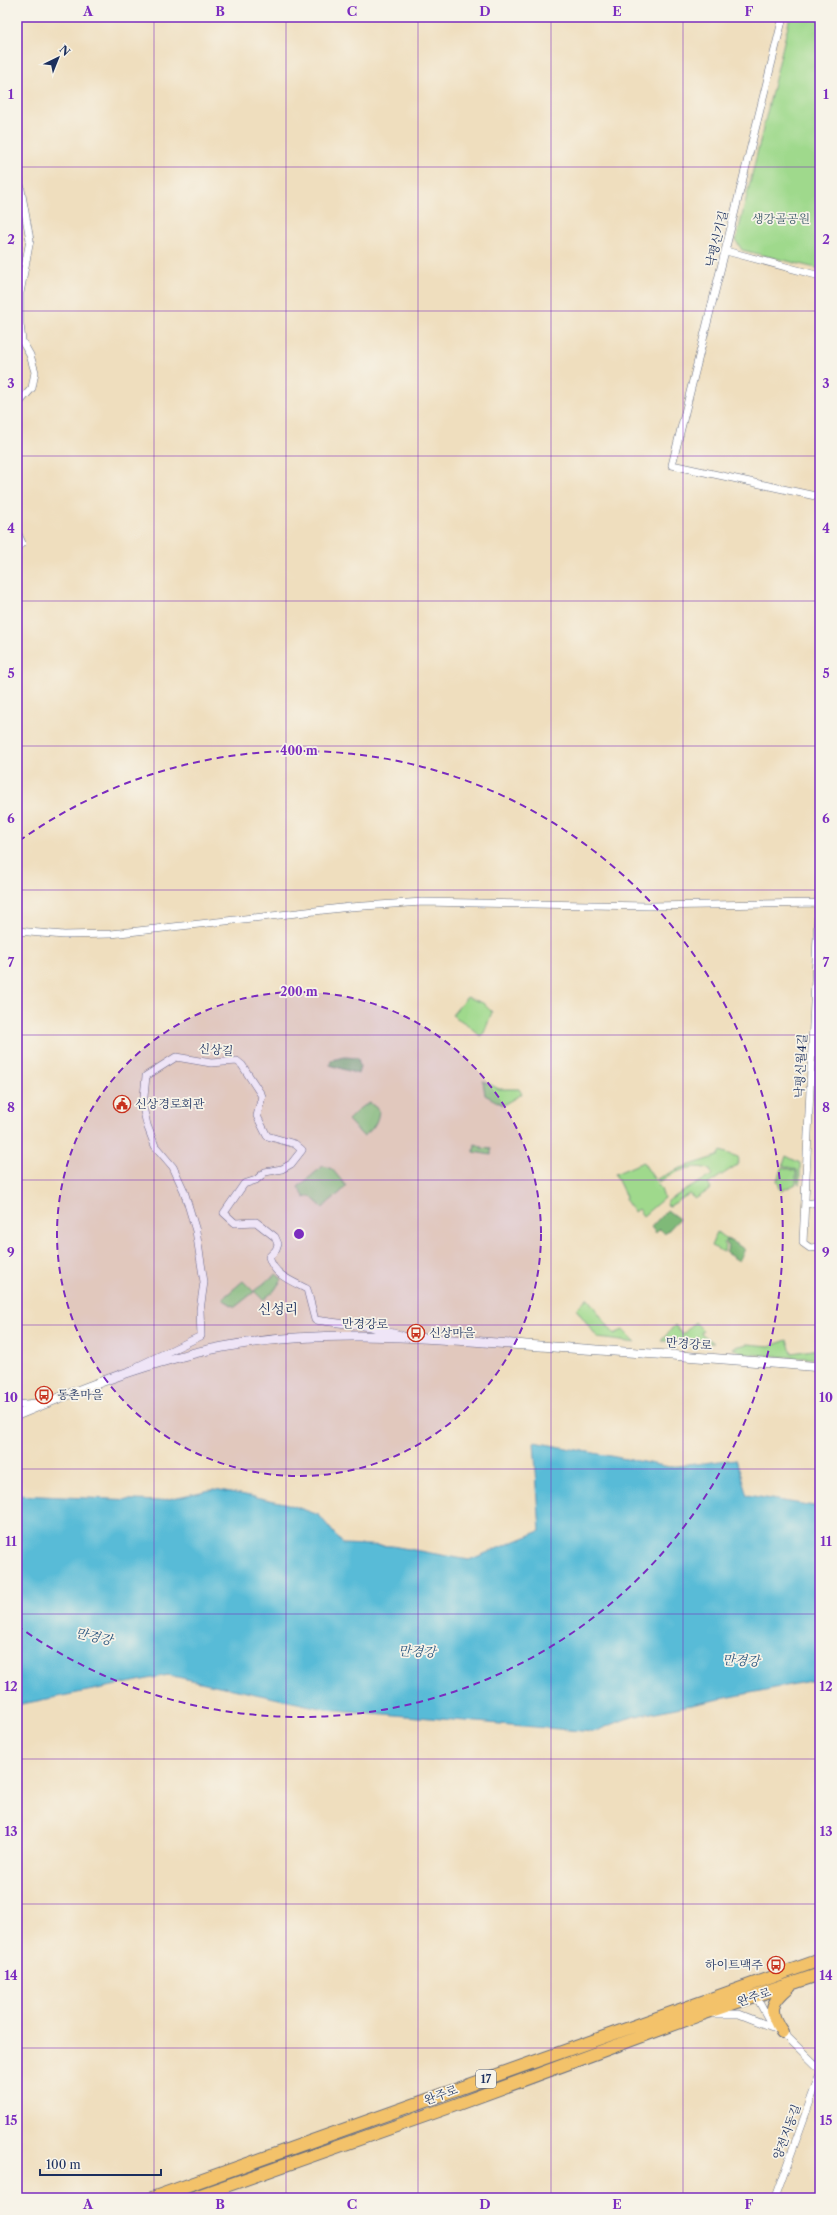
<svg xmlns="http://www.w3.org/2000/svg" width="837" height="2215" viewBox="0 0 837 2215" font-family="'Libre Caslon Text','Noto Serif KR',serif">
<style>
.green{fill:#9fd98c;stroke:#5d8475}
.forest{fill:#7fb978;stroke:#4d746b}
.water{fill:#59bbd7;stroke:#3a759a}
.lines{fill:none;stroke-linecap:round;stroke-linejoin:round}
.minor-casing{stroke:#656c80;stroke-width:8}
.tertiary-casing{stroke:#656c80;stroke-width:10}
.primary-casing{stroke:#656c80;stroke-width:14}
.minor{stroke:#fff;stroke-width:7}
.tertiary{stroke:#fff;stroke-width:9}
.primary{stroke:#f3c26a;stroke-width:12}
.grid{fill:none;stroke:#7b2cbf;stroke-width:1;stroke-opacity:0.55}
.ring{fill:none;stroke:#7b2cbf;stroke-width:2;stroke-dasharray:7 5}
.labels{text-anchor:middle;stroke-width:3.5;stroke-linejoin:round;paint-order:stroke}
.shield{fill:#f7f3e8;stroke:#5d6a87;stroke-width:1}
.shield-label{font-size:11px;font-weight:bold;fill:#1b2f5e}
.park-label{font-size:12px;fill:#3c5a6a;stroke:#f7f3e8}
.street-label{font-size:12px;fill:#1b2f5e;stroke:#f7f3e8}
.poi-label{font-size:12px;fill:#1b2f5e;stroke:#f7f3e8;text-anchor:start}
.water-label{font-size:13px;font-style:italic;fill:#2e5982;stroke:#f7f3e8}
.quarter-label{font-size:14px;fill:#1b2f5e;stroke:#f7f3e8}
.centre{fill:#7b2cbf;stroke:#f7f3e8;stroke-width:2}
.ring-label{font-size:12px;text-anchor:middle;font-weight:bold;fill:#7b2cbf;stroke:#f7f3e8;stroke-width:3.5;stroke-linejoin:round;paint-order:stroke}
.neatline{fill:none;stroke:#7b2cbf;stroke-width:1.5}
.grid-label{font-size:13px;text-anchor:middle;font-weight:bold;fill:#7b2cbf}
</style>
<rect width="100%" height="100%" fill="#f7f3e8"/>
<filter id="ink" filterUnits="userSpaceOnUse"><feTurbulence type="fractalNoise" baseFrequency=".025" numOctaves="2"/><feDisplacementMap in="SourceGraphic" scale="8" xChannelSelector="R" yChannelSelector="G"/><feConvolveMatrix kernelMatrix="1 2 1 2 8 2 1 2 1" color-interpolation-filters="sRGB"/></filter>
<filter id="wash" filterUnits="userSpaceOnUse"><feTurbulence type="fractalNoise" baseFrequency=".012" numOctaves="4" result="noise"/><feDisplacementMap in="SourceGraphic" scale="16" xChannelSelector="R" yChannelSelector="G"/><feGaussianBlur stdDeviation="0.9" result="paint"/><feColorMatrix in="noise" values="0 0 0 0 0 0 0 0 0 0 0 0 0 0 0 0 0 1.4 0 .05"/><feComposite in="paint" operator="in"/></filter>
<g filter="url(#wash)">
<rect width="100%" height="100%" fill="#efdebe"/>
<path class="green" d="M790 17H820V269L742 250 736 241Z
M467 997 483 1003 492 1012 484 1033 480 1036 468 1025 452 1015Z
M483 1081 499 1089H519L522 1094 503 1105 485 1095Z
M370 1103 379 1110C378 1122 373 1130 363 1136L348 1120 360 1108Z
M475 1144 481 1146V1148L491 1149V1155L474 1152Z
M721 1151 738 1157 739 1160 737 1165 708 1184 711 1189 695 1199 689 1194 670 1206 667 1205V1201L712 1175 710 1170C692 1162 674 1173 659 1182L657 1179 678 1169 718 1156Z
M786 1156 800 1163V1184L798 1183 797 1170 783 1165Z
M643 1162 661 1189 664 1198 643 1216 638 1209 634 1212 625 1199 626 1197 615 1174Z
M323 1166 332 1169 346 1186C340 1195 330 1199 323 1208L310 1196 305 1198 298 1187Z
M783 1167 796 1171V1184L781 1191 777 1180Z
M717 1232 726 1239 724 1244 726 1246 724 1252 711 1246Z
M276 1274 282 1279 274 1291 263 1300 254 1291Z
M243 1281 254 1292 235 1307 222 1299Z
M586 1299H588L614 1334 623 1330 636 1343 598 1338 576 1309Z
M695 1322 703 1330 701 1333 714 1343 661 1341 675 1325 683 1334Z
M787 1340 792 1353 820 1349V1359L745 1354 732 1348 747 1344 770 1346Z"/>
<path class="forest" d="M345 1057 358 1058 360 1067 358 1074 330 1065 331 1060Z
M667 1210 679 1219 665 1234 660 1229 656 1233 651 1227Z
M727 1239 745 1249 739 1261 726 1253 729 1246 726 1244Z"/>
<path class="water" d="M534 1442 670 1467 736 1459 747 1495 820 1507V1679L631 1717 593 1732 325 1709 168 1675 17 1705V1495L159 1501 215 1489 285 1503 319 1515 343 1544 392 1546 469 1560 540 1531Z"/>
</g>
<g filter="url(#ink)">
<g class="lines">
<defs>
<path id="minor" d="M783 17 672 465 820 497
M17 167 30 240 20 293V324L22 341 30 355 35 372 32 388 17 405
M726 251 820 276
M17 532 22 543 17 548
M820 871 803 1243 810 1248 820 1247
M17 931 64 935 111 934 350 907 422 902 649 906 820 903
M805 1204 820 1202
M138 1366 201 1336 200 1310 204 1282 196 1231 184 1191 173 1167 155 1146 147 1125 143 1107 146 1076 176 1057 211 1063 237 1061 242 1065 262 1096 257 1116 267 1136 295 1144 302 1150 291 1164 282 1169 265 1172 256 1180 244 1184 224 1213 235 1223 256 1222 275 1237 278 1244 276 1250 269 1257C274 1275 291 1281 307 1289L315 1320 370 1327 401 1335
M17 1405 45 1402
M755 1994 768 2018 820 2069
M714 2014H739L775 2028
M775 2198 820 2074"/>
<path id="tertiary" d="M17 1415C83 1388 152 1360 223 1347 323 1328 424 1338 526 1345 624 1352 722 1358 820 1367"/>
<path id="primary" d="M782 2032C768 2011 770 2003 789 1987
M152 2198 820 1960
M192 2198 450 2107 702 2014 820 1974"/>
</defs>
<use href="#minor" class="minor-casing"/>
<use href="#tertiary" class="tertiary-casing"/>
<use href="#primary" class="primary-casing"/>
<use href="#minor" class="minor"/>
<use href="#tertiary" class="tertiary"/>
<use href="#primary" class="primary"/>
</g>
</g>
<path class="grid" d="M154 17V2198M286 17V2198M418 17V2198M551 17V2198M683 17V2198M17 167H820M17 311H820M17 456H820M17 601H820M17 746H820M17 890H820M17 1035H820M17 1180H820M17 1325H820M17 1469H820M17 1614H820M17 1759H820M17 1904H820M17 2048H820"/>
<circle cx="299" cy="1234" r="242" fill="#7b2cbf" fill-opacity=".12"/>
<g class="ring">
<circle cx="299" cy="1234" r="242"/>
<path d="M19 841A483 483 0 1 1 19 1627"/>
</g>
<defs>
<symbol id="civic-ring" viewBox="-11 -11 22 22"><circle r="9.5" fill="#f7f3e8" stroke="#c8321e" stroke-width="1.5"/><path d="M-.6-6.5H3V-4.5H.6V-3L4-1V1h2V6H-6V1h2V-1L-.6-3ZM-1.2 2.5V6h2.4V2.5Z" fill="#c8321e"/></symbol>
<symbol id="bus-ring" viewBox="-11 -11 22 22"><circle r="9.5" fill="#f7f3e8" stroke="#c8321e" stroke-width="1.5"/><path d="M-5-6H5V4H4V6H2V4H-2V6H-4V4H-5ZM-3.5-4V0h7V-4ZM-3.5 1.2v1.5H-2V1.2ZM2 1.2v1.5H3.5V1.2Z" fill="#c8321e"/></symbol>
</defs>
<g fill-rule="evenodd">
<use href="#civic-ring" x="112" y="1094" width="20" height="20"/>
<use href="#bus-ring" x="406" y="1323" width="20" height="20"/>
<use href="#bus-ring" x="34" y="1385" width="20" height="20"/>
<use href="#bus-ring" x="766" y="1955" width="20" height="20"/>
</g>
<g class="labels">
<rect class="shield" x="476" y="2070" width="20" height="18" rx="3"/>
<g class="shield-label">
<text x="486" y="2083">17</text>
</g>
<g class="park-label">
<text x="781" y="223">생강골공원</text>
</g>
<g class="street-label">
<text transform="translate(717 239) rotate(-76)" y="4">낙평신기길</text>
<text transform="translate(216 1050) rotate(4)" y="4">신상길</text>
<text transform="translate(801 1066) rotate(-87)" y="4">낙평신월4길</text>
<text transform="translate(365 1324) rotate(1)" y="4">만경강로</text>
<text transform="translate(689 1344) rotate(4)" y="4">만경강로</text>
<text transform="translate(754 1997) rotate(-18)" y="4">완주로</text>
<text transform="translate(441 2095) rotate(-20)" y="4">완주로</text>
<text transform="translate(787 2132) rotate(-70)" y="4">양전지동길</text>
</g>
<g class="poi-label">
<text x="135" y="1108">신상경로회관</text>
<text x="429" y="1337">신상마을</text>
<text x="57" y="1399">동촌마을</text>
<text x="763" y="1969" text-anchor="end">하이트맥주</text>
</g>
<g class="water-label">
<text transform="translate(94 1636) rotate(13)" y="5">만경강</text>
<text transform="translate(417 1651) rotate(2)" y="5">만경강</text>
<text transform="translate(741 1660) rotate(2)" y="5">만경강</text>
</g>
<g class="quarter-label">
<text x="278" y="1314">신성리</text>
</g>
</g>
<circle cx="299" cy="1234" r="6" class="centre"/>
<g class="ring-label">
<text x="299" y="755">400 m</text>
<text x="299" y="996">200 m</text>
</g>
<rect width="837" height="2215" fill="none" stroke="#f7f3e8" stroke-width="44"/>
<g transform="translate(58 58) rotate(43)" stroke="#f7f3e8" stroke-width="3" paint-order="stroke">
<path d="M0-3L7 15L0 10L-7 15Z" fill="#1b2f5e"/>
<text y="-6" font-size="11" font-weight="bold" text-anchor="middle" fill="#1b2f5e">N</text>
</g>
<path d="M40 2169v6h121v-6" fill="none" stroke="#1b2f5e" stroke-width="2"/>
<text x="46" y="2169" font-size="12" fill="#1b2f5e" stroke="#f7f3e8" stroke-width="3" paint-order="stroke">100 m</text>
<rect x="22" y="22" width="793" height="2171" class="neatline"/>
<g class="grid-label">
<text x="88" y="16">A</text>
<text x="220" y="16">B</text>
<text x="352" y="16">C</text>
<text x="485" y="16">D</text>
<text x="617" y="16">E</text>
<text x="749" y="16">F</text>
<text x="11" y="99">1</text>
<text x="826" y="99">1</text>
<text x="11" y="244">2</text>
<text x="826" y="244">2</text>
<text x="11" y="388">3</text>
<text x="826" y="388">3</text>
<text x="11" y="533">4</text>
<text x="826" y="533">4</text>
<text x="11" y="678">5</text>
<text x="826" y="678">5</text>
<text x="11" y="823">6</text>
<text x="826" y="823">6</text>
<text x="11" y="967">7</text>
<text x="826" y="967">7</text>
<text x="11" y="1112">8</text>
<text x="826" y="1112">8</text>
<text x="11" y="1257">9</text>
<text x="826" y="1257">9</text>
<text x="11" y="1402">10</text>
<text x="826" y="1402">10</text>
<text x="11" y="1546">11</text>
<text x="826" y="1546">11</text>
<text x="11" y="1691">12</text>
<text x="826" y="1691">12</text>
<text x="11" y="1836">13</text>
<text x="826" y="1836">13</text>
<text x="11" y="1980">14</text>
<text x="826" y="1980">14</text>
<text x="11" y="2125">15</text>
<text x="826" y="2125">15</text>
<text x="88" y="2209">A</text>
<text x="220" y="2209">B</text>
<text x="352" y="2209">C</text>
<text x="485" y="2209">D</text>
<text x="617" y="2209">E</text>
<text x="749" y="2209">F</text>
</g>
</svg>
